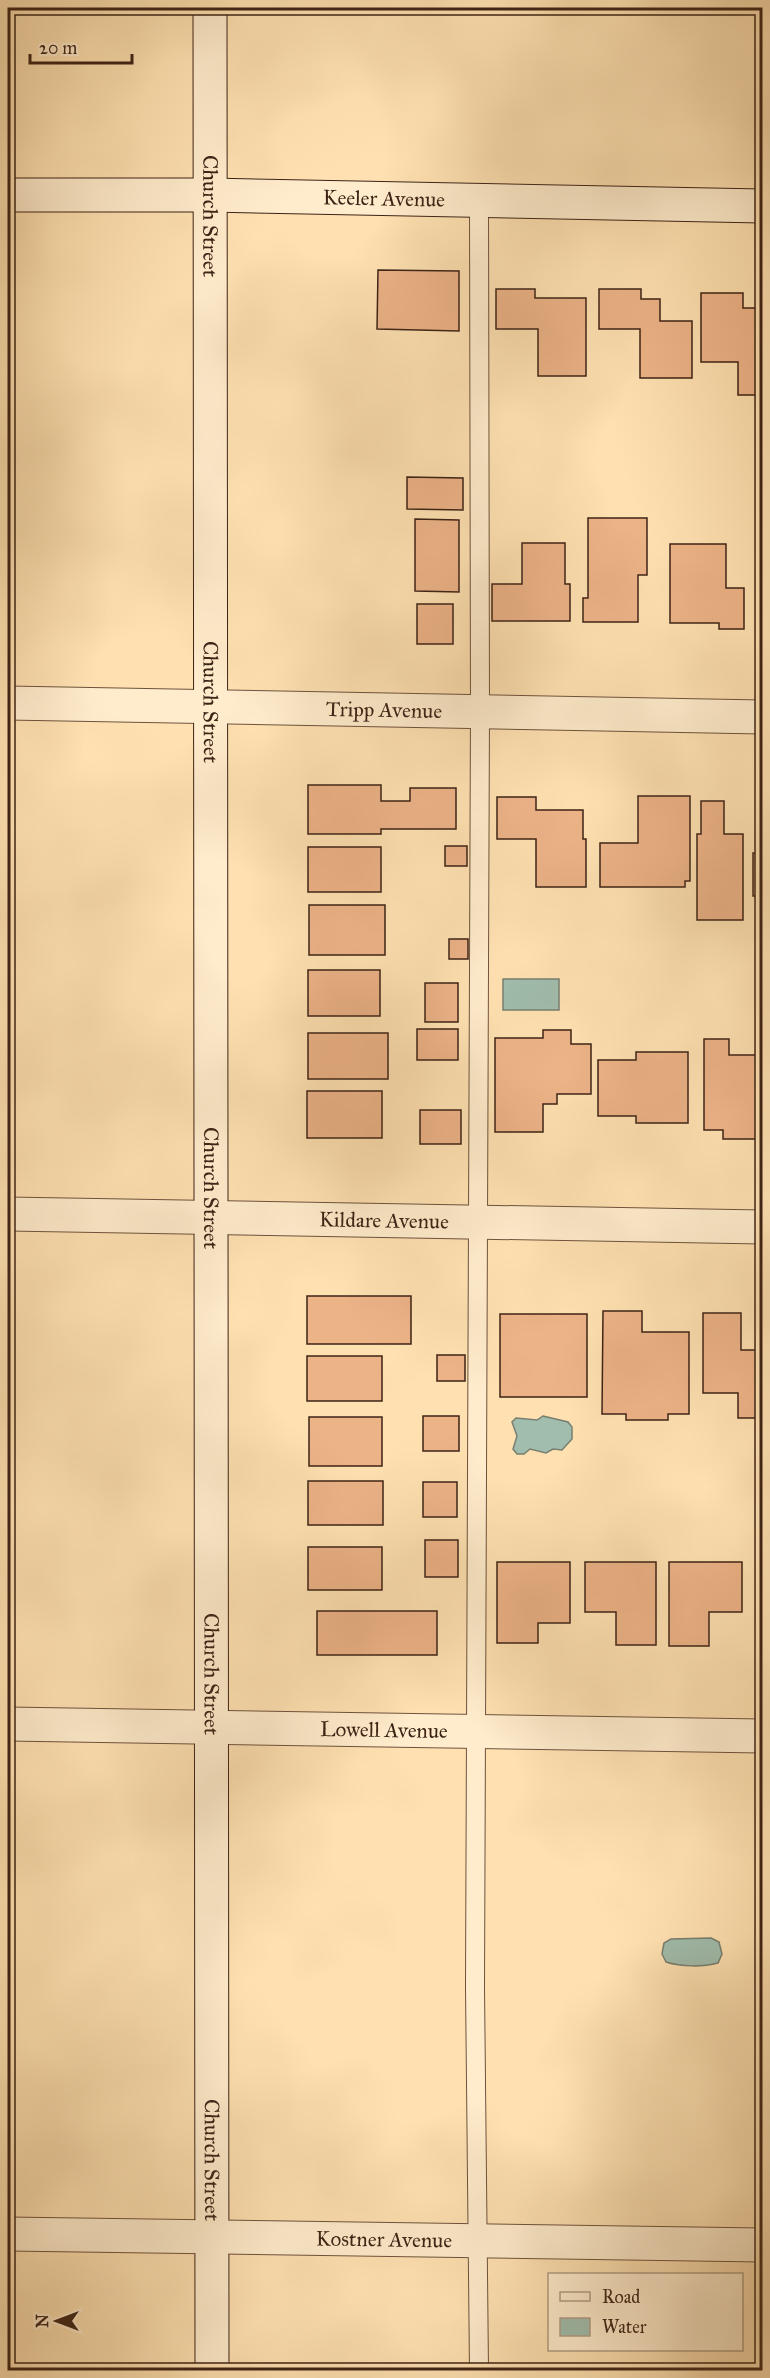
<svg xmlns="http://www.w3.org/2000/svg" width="770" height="2378" viewBox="0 0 770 2378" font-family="'IM FELL Great Primer',serif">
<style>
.water{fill:#a0bdad;stroke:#787f71;stroke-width:1.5}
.building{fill:#ecb387;stroke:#3d2316;stroke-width:1.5}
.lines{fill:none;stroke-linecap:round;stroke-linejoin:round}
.lane-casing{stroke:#6e523d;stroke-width:20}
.street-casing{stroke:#6e523d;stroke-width:35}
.secondary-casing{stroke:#3d2316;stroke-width:35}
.lane{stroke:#ffeccc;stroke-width:18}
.street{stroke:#ffeccc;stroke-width:33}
.secondary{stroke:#ffeccc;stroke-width:33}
.labels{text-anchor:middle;stroke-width:5;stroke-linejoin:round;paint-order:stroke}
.street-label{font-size:21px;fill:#3d2316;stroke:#ffeccc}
</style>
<rect width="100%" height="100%" fill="#ffe1b1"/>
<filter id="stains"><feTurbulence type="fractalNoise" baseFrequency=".00333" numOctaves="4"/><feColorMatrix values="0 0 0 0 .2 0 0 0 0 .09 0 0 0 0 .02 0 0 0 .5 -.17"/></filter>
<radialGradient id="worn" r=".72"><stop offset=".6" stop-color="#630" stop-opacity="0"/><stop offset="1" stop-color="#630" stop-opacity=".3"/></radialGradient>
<path class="water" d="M503 979H559V1010H503Z
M543 1416 568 1422 572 1427V1439L562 1450 553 1449 546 1453 530 1449 524 1454H517L513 1449 517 1436 512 1422 516 1418 537 1420Z
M711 1938 719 1942 722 1954 718 1963C703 1967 681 1967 666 1962L662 1954 664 1943 671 1939Z"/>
<path class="building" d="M378 270 459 271V331L377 329Z
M496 289H535V298H586V376H538V329H496Z
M599 289H641V299H660V321H692V378H640V329H599Z
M701 293H743V308H762V395H738V362H701Z
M407 477 463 478V510L407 509Z
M588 518H647V575H638V622H583V598H588Z
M415 519 459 520V592L415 591Z
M522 543H565V584H570V621H492V584H522Z
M670 544H726V588H744V629H719V623H670Z
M756 584H762V628H756Z
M417 604H453V644H417Z
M308 785H381V801H410V788H456V829H381V834H308Z
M638 796H690V881H685V887H600V843H638Z
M497 797H536V810H583V839H586V887H536V839H497Z
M701 801H724V834H743V920H697V834H701Z
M445 846H467V866H445Z
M308 847H381V892H308Z
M753 853H762V896H753Z
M309 905H385V955H309Z
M449 939H468V959H449Z
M308 970H380V1016H308Z
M425 983H458V1022H425Z
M417 1029H458V1060H417Z
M543 1030H571V1044H591V1094H557V1104H543V1132H495V1038H543Z
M308 1033H388V1079H308Z
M704 1039H729V1055H762V1139H723V1130H704Z
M636 1052H688V1123H636V1116H598V1060H636Z
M307 1091H382V1138H307Z
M420 1110H461V1144H420Z
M307 1296H411V1344H307Z
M603 1311H642V1332H689V1414H668V1420H626V1414H602Z
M703 1313H741V1350H762V1418H738V1393H703Z
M500 1314H587V1397H500Z
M437 1355H465V1381H437Z
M307 1356H382V1401H307Z
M423 1416H459V1451H423Z
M309 1417H382V1466H309Z
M308 1481H383V1525H308Z
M423 1482H457V1517H423Z
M757 1519H762V1612H757Z
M425 1540H458V1577H425Z
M308 1547H382V1590H308Z
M497 1562H570V1623H538V1643H497Z
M585 1562H656V1645H616V1612H585Z
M669 1562H742V1612H709V1646H669Z
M317 1611H437V1655H317Z
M757 1623H762V1646H757Z"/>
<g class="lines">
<defs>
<path id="lane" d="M479 2370 475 1987 480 711 479 202"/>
<g id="street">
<path id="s1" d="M8 703 762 717"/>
<path id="s2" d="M8 1214 762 1227"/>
<path id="s3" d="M8 1724 762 1736"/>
<path id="s4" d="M8 2234 762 2245"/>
</g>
<g id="secondary">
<path id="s5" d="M210 8 212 2370"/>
<path id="s6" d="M8 195H210L762 206"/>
</g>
</defs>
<use href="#lane" class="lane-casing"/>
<use href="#street" class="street-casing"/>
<use href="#secondary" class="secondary-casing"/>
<use href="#lane" class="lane"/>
<use href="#street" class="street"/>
<use href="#secondary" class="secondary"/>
</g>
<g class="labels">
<g class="street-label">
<text dy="7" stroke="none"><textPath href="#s6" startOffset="376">Keeler Avenue</textPath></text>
<text dy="7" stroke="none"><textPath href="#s5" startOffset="208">Church Street</textPath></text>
<text dy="7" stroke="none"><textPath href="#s5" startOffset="694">Church Street</textPath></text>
<text dy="7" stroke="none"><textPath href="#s1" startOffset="376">Tripp Avenue</textPath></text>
<text dy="7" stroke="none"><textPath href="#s5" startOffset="1180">Church Street</textPath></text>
<text dy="7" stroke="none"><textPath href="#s2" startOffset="376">Kildare Avenue</textPath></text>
<text dy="7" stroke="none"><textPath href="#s5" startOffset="1666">Church Street</textPath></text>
<text dy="7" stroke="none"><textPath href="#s3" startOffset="376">Lowell Avenue</textPath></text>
<text dy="7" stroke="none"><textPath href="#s5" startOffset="2152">Church Street</textPath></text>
<text dy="7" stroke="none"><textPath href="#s4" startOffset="376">Kostner Avenue</textPath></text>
</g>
</g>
<rect width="770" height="2378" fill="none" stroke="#ffe1b1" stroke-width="30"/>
<rect x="9" y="9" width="752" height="2360" fill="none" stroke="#3d2316" stroke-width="3"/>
<rect x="15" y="15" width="740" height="2348" fill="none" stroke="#3d2316" stroke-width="1.5"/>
<rect x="548" y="2273" width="195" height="78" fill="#ffeccc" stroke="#b19c83" stroke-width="1.5"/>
<rect x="560" y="2292" width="30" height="9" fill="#ffeccc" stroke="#b19c83" stroke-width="1.5"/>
<text x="602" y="2303" font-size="18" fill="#3d2316">Road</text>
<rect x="560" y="2318" width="30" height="18" fill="#a0bdad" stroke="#b19c83" stroke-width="1.5"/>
<text x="602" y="2333" font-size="18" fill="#3d2316">Water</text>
<g transform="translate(57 2321) rotate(270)" stroke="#ffeccc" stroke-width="4.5" paint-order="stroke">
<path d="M0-4.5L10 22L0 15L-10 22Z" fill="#3d2316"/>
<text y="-9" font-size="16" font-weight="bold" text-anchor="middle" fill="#3d2316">N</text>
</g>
<path d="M30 54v9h102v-9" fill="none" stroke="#3d2316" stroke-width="3"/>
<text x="39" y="54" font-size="18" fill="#3d2316" stroke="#ffeccc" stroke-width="4.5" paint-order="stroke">20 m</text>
<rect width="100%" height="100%" filter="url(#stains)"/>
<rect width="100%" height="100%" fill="url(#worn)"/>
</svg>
